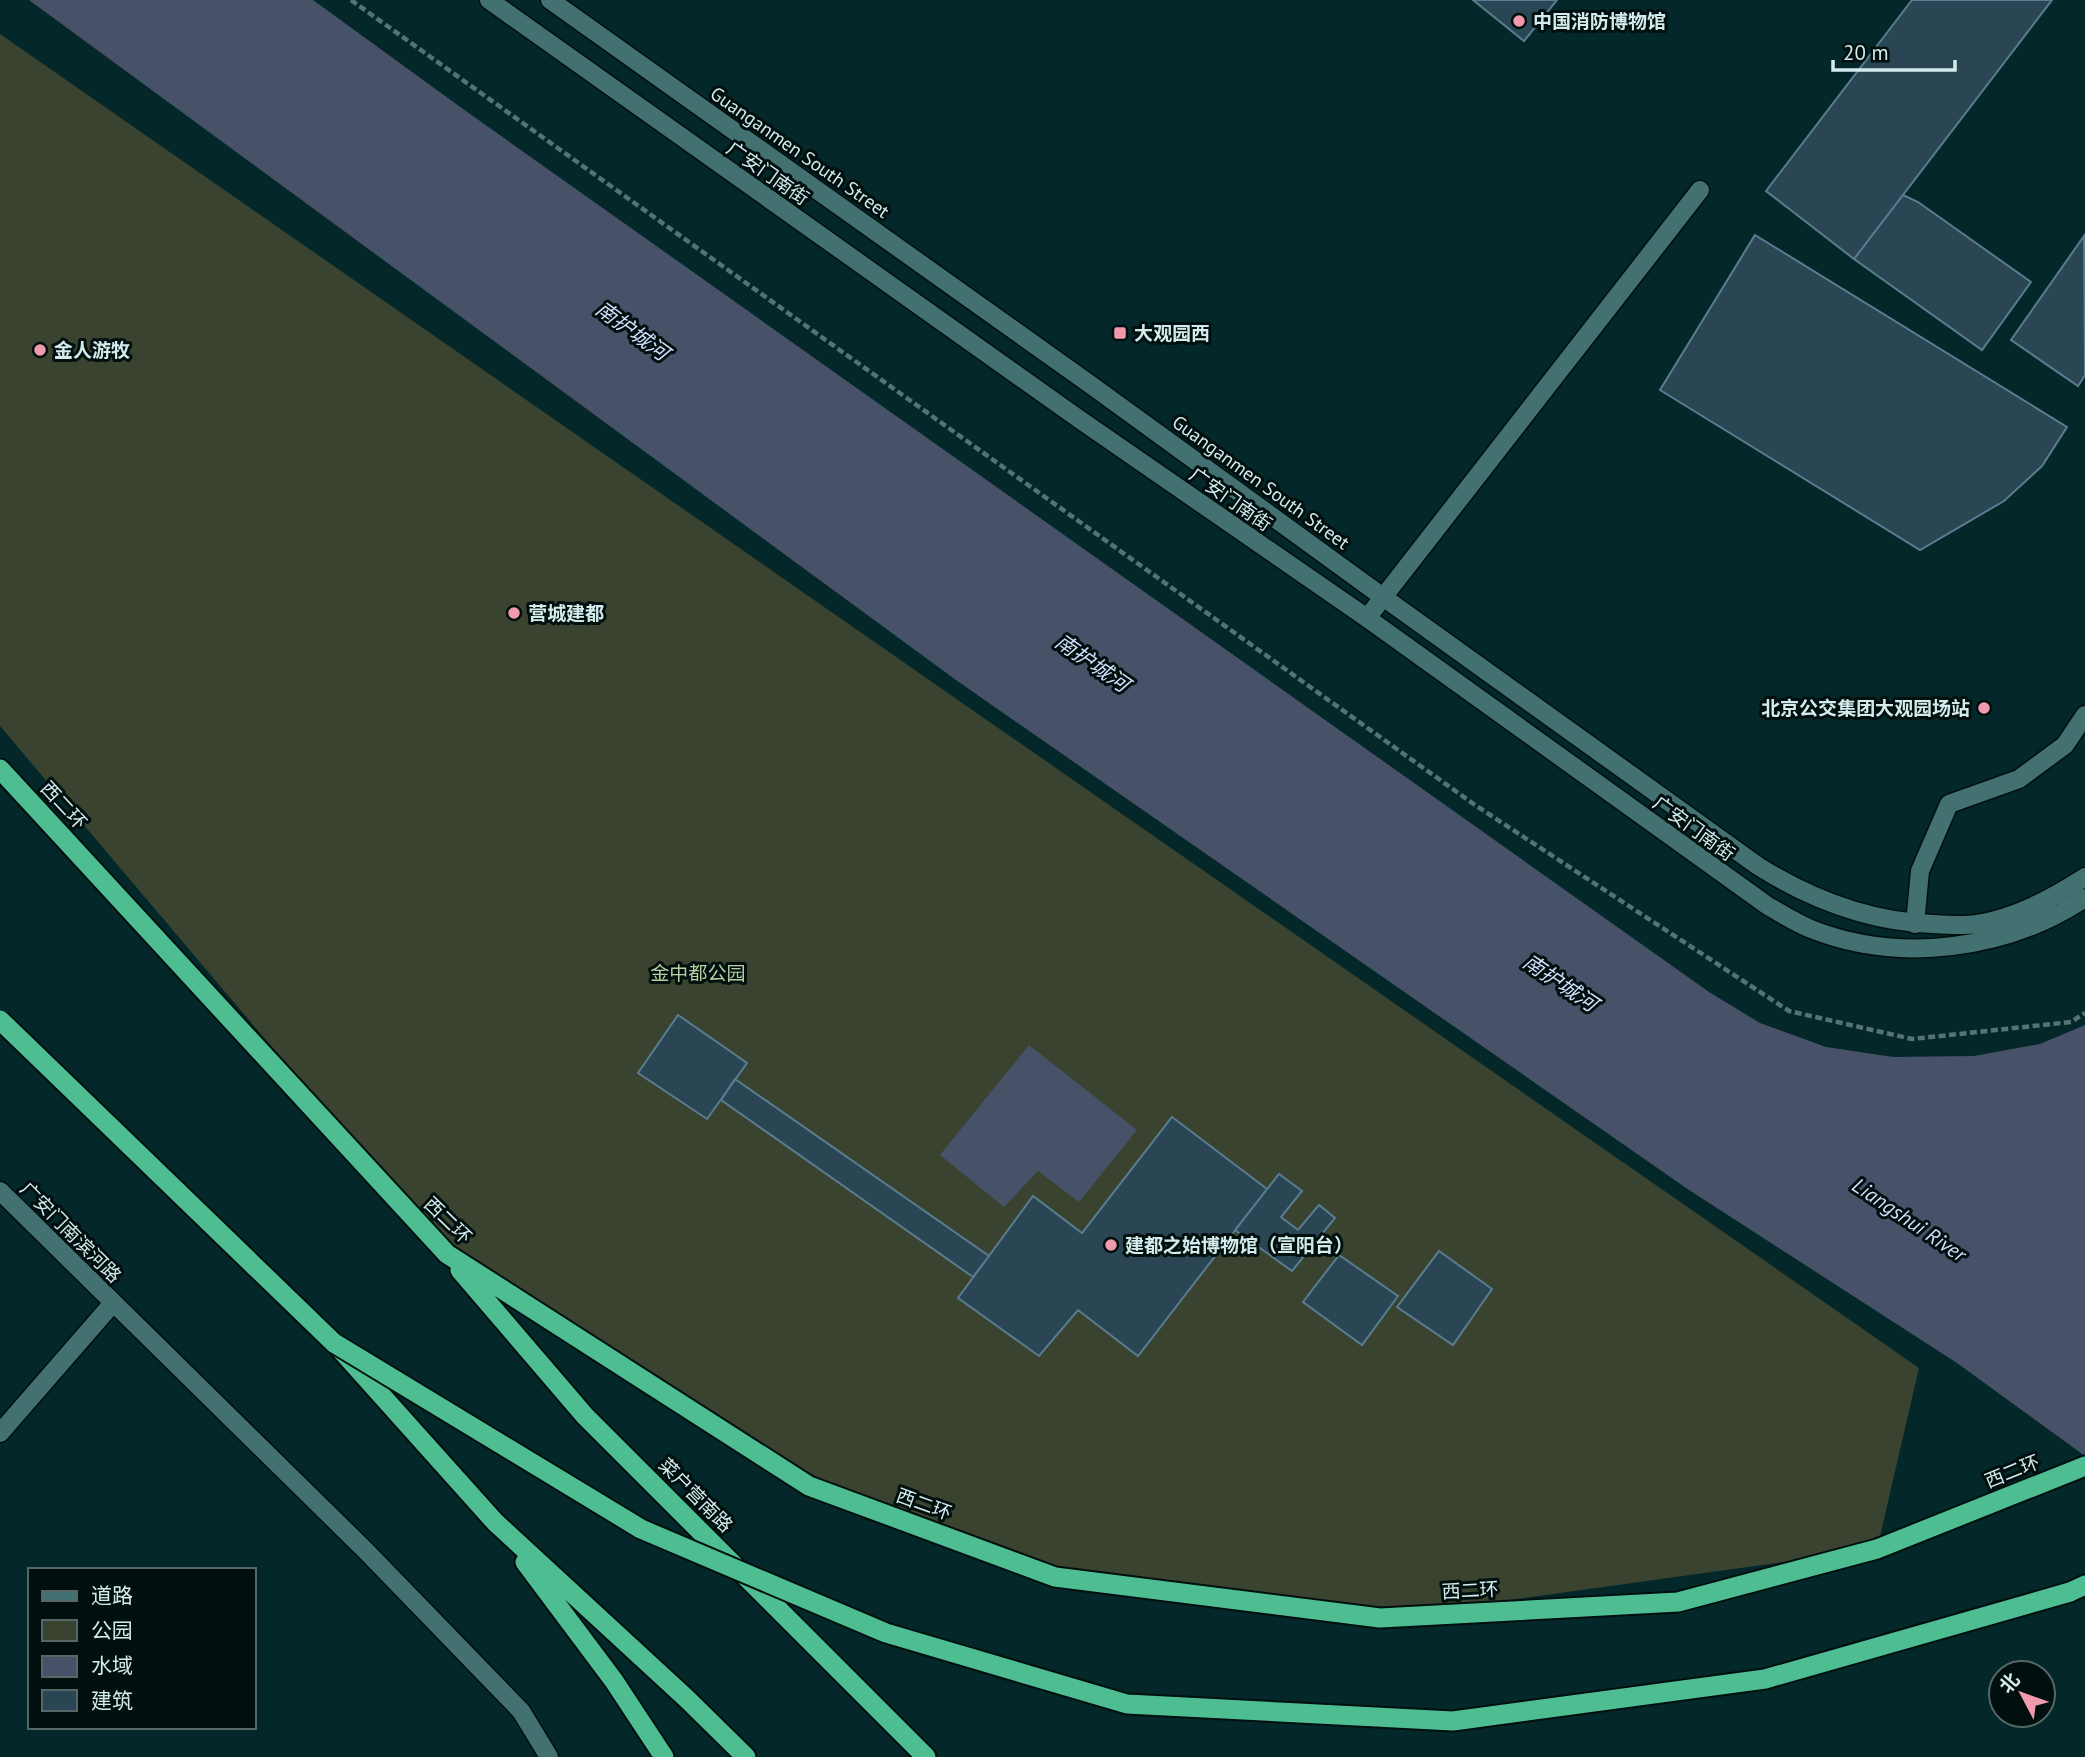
<svg xmlns="http://www.w3.org/2000/svg" width="2085" height="1757" viewBox="0 0 2085 1757" font-family="'PT Sans','Noto Sans SC',sans-serif">
<style>
.green{fill:#3a432f}
.water{fill:#475269}
.building{fill:#2a4553;stroke:#597d90;stroke-width:2}
.lines{fill:none;stroke-linecap:round;stroke-linejoin:round}
.service-casing{stroke:#001010;stroke-width:21}
.minor-casing{stroke:#001010;stroke-width:21}
.tertiary-casing{stroke:#001010;stroke-width:21}
.trunk-casing{stroke:#001010;stroke-width:23}
.path{stroke:#557374;stroke-width:4.5;stroke-dasharray:7 3.5;stroke-linecap:butt}
.service{stroke:#437070;stroke-width:18}
.minor{stroke:#437070;stroke-width:18}
.tertiary{stroke:#437070;stroke-width:18}
.trunk{stroke:#4ebe92;stroke-width:19}
.trunk-bridge-casing{stroke:#001010;stroke-width:23;stroke-linecap:butt}
.trunk-bridge{stroke:#4ebe92;stroke-width:19}
.poi-dot{fill:#f29aad;stroke:#010f0f;stroke-width:2.5}
.labels{text-anchor:middle;stroke-width:6;stroke-linejoin:round;paint-order:stroke}
.poi-label{font-size:19px;font-weight:bold;fill:#d4ebeb;stroke:#010f0f;text-anchor:start}
.street-label{font-size:19px;fill:#d4ebeb;stroke:#010f0f}
.park-label{font-size:19px;fill:#b8cf9f;stroke:#010f0f}
.water-label{font-size:21px;font-style:italic;fill:#d1dffc;stroke:#010f0f}
</style>
<rect width="100%" height="100%" fill="#042829"/>
<path class="green" d="M0 34 1919 1368 1877 1549 1380 1618 1055 1577 809 1486 447 1254 0 726Z"/>
<path class="water" d="M29 0H313L463 109 1709 992 1760 1023 1826 1047 1893 1057 1974 1056 2040 1044 2085 1025V1456L1957 1363 1689 1190 956 680Z
M1029 1045 1137 1130 1079 1202 1038 1171 1004 1207 940 1155Z"/>
<path class="building" d="M1473 0H1557L1524 41Z
M1912 0H2052L1854 259 1766 191Z
M1903 195 1918 202 2031 282 1982 350 1854 259Z
M1755 235 2067 427 2042 466 2004 501 1920 550 1660 390Z
M2084 236 2085 375 2078 386 2011 340Z
M678 1015 747 1063 707 1119 638 1073Z
M735 1079 989 1256 973 1277 721 1100Z
M1172 1117 1267 1189 1138 1356 1078 1310 1039 1356 958 1298 1033 1196 1082 1233Z
M1279 1174 1302 1191 1281 1217 1298 1230 1319 1205 1335 1218 1292 1271 1235 1230Z
M1439 1251 1492 1289 1453 1345 1397 1307Z
M1339 1255 1398 1296 1362 1345 1303 1302Z"/>
<g class="lines">
<defs>
<path id="service" d="M1367 618 1700 190
M1915 924 1920 871 1949 804 2019 779 2065 745 2085 715"/>
<path id="minor" d="M0 1433 113 1303"/>
<path id="tertiary" d="M489 0 1079 419 1367 618 1768 906C1782 914 1796 923 1811 929 1899 964 2007 950 2085 898
M550 0 1091 385 1383 597 1758 866C1812 900 1870 922 1934 924 1948 925 1963 926 1977 924 2016 918 2052 898 2085 877
M0 1191 366 1551 521 1711 549 1757"/>
<path id="trunk" d="M0 769 447 1254 809 1486 1055 1577 1380 1618 1678 1602 1877 1549 2085 1466
M460 1270 585 1416 926 1757
M340 1349 495 1522 687 1699 746 1757
M525 1562 614 1681 664 1757
M2070 1592 2085 1585"/>
</defs>
<use href="#service" class="service-casing"/>
<use href="#minor" class="minor-casing"/>
<use href="#tertiary" class="tertiary-casing"/>
<use href="#trunk" class="trunk-casing"/>
<path class="path" d="M351 0 1475 805 1789 1011 1912 1039 2071 1022 2085 1013"/>
<use href="#service" class="service"/>
<use href="#minor" class="minor"/>
<use href="#tertiary" class="tertiary"/>
<use href="#trunk" class="trunk"/>
<defs>
<path id="trunk-bridge" d="M0 1020 334 1343 641 1529 886 1633 1127 1704 1453 1721 1765 1679 2070 1592"/>
</defs>
<use href="#trunk-bridge" class="trunk-bridge-casing"/>
<use href="#trunk-bridge" class="trunk-bridge"/>
</g>
<g class="poi-dot">
<circle cx="1519" cy="21" r="7"/>
<rect x="1113" y="326" width="14" height="14" rx="3.5"/>
<circle cx="40" cy="350" r="7"/>
<circle cx="514" cy="613" r="7"/>
<circle cx="1984" cy="708" r="7"/>
<circle cx="1111" cy="1245" r="7"/>
</g>
<g class="labels">
<g class="poi-label">
<text x="1533" y="28">中国消防博物馆</text>
<text x="1134" y="340">大观园西</text>
<text x="54" y="357">金人游牧</text>
<text x="528" y="620">营城建都</text>
<text x="1970" y="715" text-anchor="end">北京公交集团大观园场站</text>
<text x="1125" y="1252">建都之始博物馆（宣阳台）</text>
</g>
<g class="street-label">
<text transform="translate(800 152) rotate(35)" y="7">Guanganmen South Street</text>
<text transform="translate(768 173) rotate(35)" y="7">广安门南街</text>
<text transform="translate(1261 482) rotate(36)" y="7">Guanganmen South Street</text>
<text transform="translate(1231 499) rotate(35)" y="7">广安门南街</text>
<text transform="translate(64 805) rotate(47)" y="7">西二环</text>
<text transform="translate(1694 828) rotate(36)" y="7">广安门南街</text>
<text transform="translate(448 1220) rotate(44)" y="7">西二环</text>
<text transform="translate(71 1232) rotate(45)" y="7">广安门南滨河路</text>
<text transform="translate(2012 1471) rotate(-22)" y="7">西二环</text>
<text transform="translate(696 1495) rotate(45)" y="7">菜户营南路</text>
<text transform="translate(924 1504) rotate(20)" y="7">西二环</text>
<text transform="translate(1470 1590) rotate(-3)" y="7">西二环</text>
</g>
<g class="park-label">
<text x="698" y="980">金中都公园</text>
</g>
<g class="water-label">
<text transform="translate(632 331) rotate(36)" y="7">南护城河</text>
<text transform="translate(1092 663) rotate(35)" y="7">南护城河</text>
<text transform="translate(1560 983) rotate(34)" y="7">南护城河</text>
<text transform="translate(1909 1220) rotate(34)" y="7">Liangshui River</text>
</g>
</g>
<rect x="28" y="1568" width="228" height="161" fill="#010f0f" stroke="#556767" stroke-width="2"/>
<rect x="42" y="1591" width="35" height="10" fill="#437070" stroke="#556767" stroke-width="2"/>
<text x="91" y="1603" font-size="21" fill="#d4ebeb">道路</text>
<rect x="42" y="1620" width="35" height="21" fill="#3a432f" stroke="#556767" stroke-width="2"/>
<text x="91" y="1638" font-size="21" fill="#d4ebeb">公园</text>
<rect x="42" y="1656" width="35" height="21" fill="#475269" stroke="#556767" stroke-width="2"/>
<text x="91" y="1673" font-size="21" fill="#d4ebeb">水域</text>
<rect x="42" y="1690" width="35" height="21" fill="#2a4553" stroke="#556767" stroke-width="2"/>
<text x="91" y="1708" font-size="21" fill="#d4ebeb">建筑</text>
<g transform="translate(2022 1694) rotate(311)"><circle r="33" fill="#010f0f" stroke="#556767" stroke-width="2"/>
<path d="M0-5L12 26L0 18L-12 26Z" fill="#f29aad"/>
<text y="-10" font-size="19" font-weight="bold" text-anchor="middle" fill="#d4ebeb">北</text>
</g>
<path d="M1833 60v10h122v-10" fill="none" stroke="#d4ebeb" stroke-width="3.5"/>
<text x="1843" y="60" font-size="21" fill="#d4ebeb" stroke="#010f0f" stroke-width="5" paint-order="stroke">20 m</text>
</svg>
